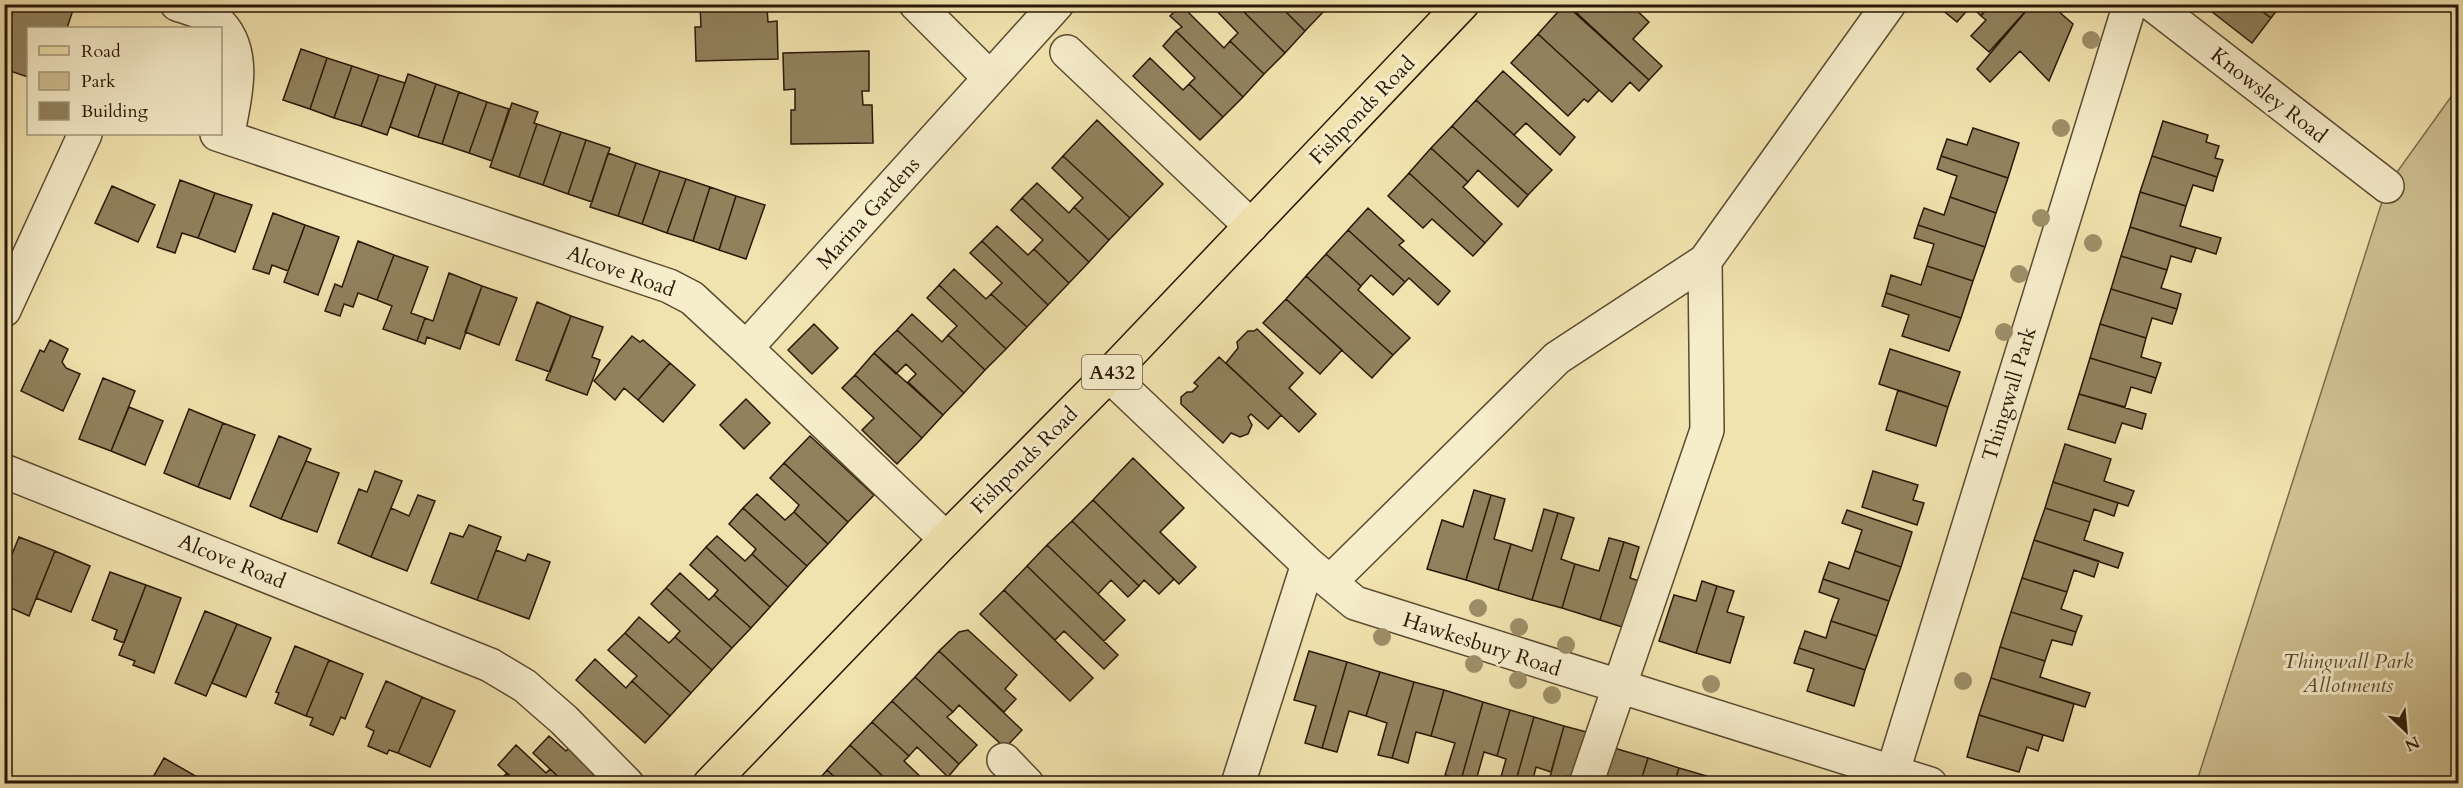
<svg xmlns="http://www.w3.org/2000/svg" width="2463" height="788" viewBox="0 0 2463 788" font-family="Cardo,serif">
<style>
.green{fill:#cfc092;stroke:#7c6c4c;stroke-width:1.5}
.building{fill:#91825e;stroke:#291806;stroke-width:1.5}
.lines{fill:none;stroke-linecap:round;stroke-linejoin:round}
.minor-casing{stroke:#5b4b30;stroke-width:36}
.major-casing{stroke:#291806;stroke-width:36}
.minor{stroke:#f6edcb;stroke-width:33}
.major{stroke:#f1e3af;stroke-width:33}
.tree{fill:#9e8f69}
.labels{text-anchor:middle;stroke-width:6;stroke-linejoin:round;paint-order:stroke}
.shield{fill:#f6edcb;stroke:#665841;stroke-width:1.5}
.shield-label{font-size:20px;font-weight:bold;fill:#291806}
.street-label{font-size:21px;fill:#291806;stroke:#f6edcb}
.park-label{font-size:21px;font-style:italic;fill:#5b4a30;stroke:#f6edcb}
</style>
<rect width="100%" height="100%" fill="#f1e3af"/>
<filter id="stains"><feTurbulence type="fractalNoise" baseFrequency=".00333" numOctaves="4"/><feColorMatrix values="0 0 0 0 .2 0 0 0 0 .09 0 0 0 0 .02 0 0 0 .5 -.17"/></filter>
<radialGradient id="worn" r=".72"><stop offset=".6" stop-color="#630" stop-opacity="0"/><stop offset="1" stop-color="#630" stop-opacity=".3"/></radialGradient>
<path class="green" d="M2458 87V783L2196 784 2387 186Z"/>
<path class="building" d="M4 4H75L67 28H28V77L4 69Z
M689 4H774V7H767L768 22 777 21 778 59 696 61 695 27H701L700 5Z
M1210 4H1236L1285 53 1264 74 1230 41 1238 33Z
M1236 4H1278L1305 31 1285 53Z
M1278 4H1320L1325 10 1305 31Z
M1565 4 1649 80 1639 91 1630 82 1612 102 1538 34Z
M1567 4H1630L1649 22 1633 39 1662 66 1649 80Z
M1945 4H1991L1981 16 1971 6 1957 22 1941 9Z
M1991 4H2032L1989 52 1971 36 1986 20 1981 16Z
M2032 4H2050L2073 24 2049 81 2020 51 1990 82 1977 69Z
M2202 4H2252L2271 18 2252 43Z
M2252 4H2281V5L2271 18Z
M1181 5 1224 48 1230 41 1264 74 1243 97 1176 31 1182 27 1170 16Z
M1176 31 1243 97 1223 117 1189 84 1195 78 1163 46Z
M1538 34 1599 90 1588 102 1584 99 1568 116 1511 63Z
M301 49 327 58 310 109 283 100Z
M869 51V91H862L863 105H872L873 143 791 144V110H795V89L784 90 783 53Z
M327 58 352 66 334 118 310 109Z
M1150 58 1183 90 1189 84 1223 117 1200 140 1133 76Z
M352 66 379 75 361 126 334 118Z
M1503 71 1575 137 1560 155 1526 123 1514 135 1476 100Z
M408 74 436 84 418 137 390 127Z
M379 75 405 83 387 135 361 126Z
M436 84 459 92 442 144 418 137Z
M459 92 487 102 469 153 442 144Z
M1476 100 1552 170 1528 195 1452 126Z
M487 102 509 109 492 161 469 153Z
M512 103 538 112 534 123 537 124 519 177 490 167Z
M1097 120 1163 184 1130 218 1063 156Z
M2163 121 2208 135 2206 142 2219 146 2215 158 2223 160 2217 177 2152 156Z
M537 124 561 132 543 185 519 177Z
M1452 126 1528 195 1518 207 1478 170 1468 182 1431 148Z
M1973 128 2019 143 2008 178 1941 156 1947 139 1967 145Z
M561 132 586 140 568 194 543 185Z
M586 140 610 148 592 202 568 194Z
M1431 148 1468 182 1463 187 1502 224 1485 243 1409 173Z
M608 153 636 163 618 216 590 207Z
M1063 156 1130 218 1109 240 1074 207 1083 198 1052 168Z
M1941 156 2008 178 1996 213 1950 197 1957 176 1937 169Z
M2152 156 2217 177 2213 191 2193 185 2186 206 2140 192Z
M636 163 660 171 642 224 618 216Z
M660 171 686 179 667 233 642 224Z
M1409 173 1485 243 1473 256 1432 219 1423 228 1388 196Z
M686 179 710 187 693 241 667 233Z
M180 180 215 193 198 238 182 233 175 253 157 247Z
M1037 183 1069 213 1074 207 1109 240 1089 262 1022 198Z
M112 186 155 205 138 242 95 223Z
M710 187 736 196 719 250 693 241Z
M2140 192 2186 206 2180 226 2221 238 2216 254 2130 227Z
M215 193 252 205 235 252 198 238Z
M736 196 765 205 746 259 719 250Z
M1950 197 1996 213 1985 247 1918 225 1924 208 1944 215Z
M1022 198 1089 262 1069 283 1034 249 1043 240 1011 210Z
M1368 208 1404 241 1399 245 1450 291 1438 305 1409 278 1405 282 1348 230Z
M273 213 305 225 288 271 272 265 269 274 253 269Z
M305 225 339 237 318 295 284 282Z
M1918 225 1985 247 1973 281 1927 266 1934 244 1914 238Z
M997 226 1028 255 1034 249 1069 283 1048 305 982 241Z
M2130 227 2196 248 2191 262 2171 256 2167 270 2121 256Z
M1348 230 1405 282 1393 295 1371 275 1361 286 1326 254Z
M358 241 394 255 377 300 358 293 353 307 344 304 340 316 325 311 335 284 342 287Z
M982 241 1048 305 1027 327 991 294 1002 283 970 253Z
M1326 254 1361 286 1358 290 1410 338 1393 355 1306 276Z
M394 255 428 267 411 313 425 318 417 341 383 329 392 306 377 300Z
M2121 256 2167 270 2161 288 2181 294 2177 309 2111 289Z
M1927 266 1973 281 1961 318 1886 293 1891 275 1921 285Z
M954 269 986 299 991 294 1027 327 1006 349 939 285Z
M449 273 482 286 460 349 427 337 425 344 417 341 425 318 433 321Z
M1306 276 1393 355 1372 378 1286 299Z
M939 285 1006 349 985 370 948 335 957 326 927 298Z
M482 286 517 298 499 345 465 332Z
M2111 289 2177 309 2172 324 2152 318 2146 338 2100 324Z
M1886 293 1961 318 1949 351 1902 336 1909 315 1882 306Z
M1286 299 1342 350 1320 374 1263 323Z
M537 302 571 316 550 372 516 360Z
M912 314 942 342 948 335 985 370 964 393 897 330Z
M571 316 603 327 592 357 600 360 587 395 546 380Z
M814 324 838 348 812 374 788 350Z
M2100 324 2146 338 2141 357 2161 363 2156 378 2090 358Z
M1257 329 1303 373 1289 388 1316 414 1299 432 1226 363 1238 348 1237 342 1248 331H1254Z
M897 330 964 393 943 415 908 382 916 374 906 364 896 374 874 353Z
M632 336 640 342 643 340 670 363 638 400 624 388 615 400 594 381Z
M50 340 68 349 62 362 66 368 80 374 63 411 21 391 40 350 44 352Z
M1890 349 1960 372 1948 407 1879 384Z
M874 353 943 415 922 438 855 375Z
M1219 357 1281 415 1268 429 1251 414 1248 417 1252 425 1248 434 1240 437 1231 433 1223 443 1181 404V397L1187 392H1192L1198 386 1194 383Z
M2090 358 2156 378 2151 393 2131 387 2125 407 2079 394Z
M670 363 695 385 663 422 638 400Z
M855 375 922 438 897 464 862 430 874 418 842 388Z
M103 378 135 391 111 451 79 439Z
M1898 390 1948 407 1936 446 1886 430Z
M2079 394 2146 414 2142 429 2122 423 2115 443 2068 429Z
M746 399 770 423 744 449 720 425Z
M129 407 163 421 145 465 111 451Z
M189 409 223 423 198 487 164 473Z
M223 423 255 435 230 499 198 487Z
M279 436 311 449 281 519 250 506Z
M810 436 874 495 848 522 784 463Z
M2065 444 2111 459 2104 481 2134 491 2128 506 2053 482Z
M1133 458 1184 508 1160 532 1196 567 1179 584 1093 500Z
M306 461 339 473 317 532 281 519Z
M784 463 848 522 828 544 794 512 799 505 770 478Z
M375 471 402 481 371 557 338 543 359 489 367 492Z
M1873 471 1918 485 1913 500 1924 503 1917 525 1862 507Z
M2053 482 2118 503 2114 516 2094 509 2090 522 2045 508Z
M1474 490 1491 495 1466 580 1427 569 1442 520 1463 527Z
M757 494 785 520 794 512 828 544 807 566 743 508Z
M418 495 435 501 407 571 371 557 391 508 409 516Z
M1491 495 1505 499 1494 539 1511 544 1498 590 1466 580Z
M1093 500 1174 579 1159 594 1144 580 1139 586 1072 521Z
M743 508 807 566 788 587 752 554 756 549 729 524Z
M2045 508 2090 522 2084 540 2123 553 2118 568 2034 540Z
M1544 509 1558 513 1532 600 1498 590 1511 544 1532 551Z
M1847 510 1912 532 1901 567 1855 551 1862 530 1842 523Z
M1558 513 1574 518 1561 559 1575 564 1562 608 1532 600Z
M1072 521 1139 586 1128 597 1111 580 1098 594 1047 545Z
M469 525 501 537 477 600 431 583 450 533 463 537Z
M717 536 745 561 752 554 788 587 770 607 706 547Z
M19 537 55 551 29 616 11 608 4 625V574Z
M1609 538 1624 542 1600 620 1562 608 1575 564 1599 571Z
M2034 540 2099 561 2094 577 2074 570 2067 592 2022 578Z
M1624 542 1639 547 1630 578 1646 583 1632 630 1600 620Z
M1047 545 1125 620 1104 641 1027 566Z
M706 547 770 607 751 628 714 595 718 590 690 565Z
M496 550 525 561 528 554 550 562 529 619 477 600Z
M55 551 90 566 71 612 36 598Z
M1855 551 1901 567 1889 601 1823 579 1829 562 1849 569Z
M1027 566 1118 655 1104 669 1064 631 1055 640 1004 590Z
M110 572 146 585 124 643 114 639 117 630 92 620Z
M680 573 709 600 714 595 751 628 732 648 666 588Z
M2022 578 2067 592 2061 609 2082 616 2076 632 2011 612Z
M1823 579 1889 601 1877 636 1831 621 1839 599 1819 592Z
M1702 581 1717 586 1696 653 1659 641 1674 595 1696 601Z
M146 585 181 598 154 673 133 665 135 661 119 655Z
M1717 586 1734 591 1727 612 1744 617 1730 663 1696 653Z
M666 588 732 648 712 670 675 637 680 631 651 604Z
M1004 590 1093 678 1070 701 980 614Z
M205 611 237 624 206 696 175 683Z
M2011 612 2076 632 2072 645 2052 640 2045 661 2000 647Z
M639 617 669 643 675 637 712 670 691 693 625 633Z
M1831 621 1877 636 1865 670 1799 648 1805 631 1826 638Z
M237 624 271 638 246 697 212 683Z
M968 630 1017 675 1005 689 1016 699 1004 712 939 651 959 632Z
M625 633 691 693 670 716 632 681 637 676 608 650Z
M295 646 329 660 306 716 275 703 279 693 276 692Z
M2000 647 2045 661 2040 677 2090 693 2085 707 1991 678Z
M1799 648 1865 670 1854 706 1807 691 1814 669 1794 663Z
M939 651 1022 730 1005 748 959 705 953 712 915 677Z
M1309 651 1347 662 1322 748 1305 743 1316 706 1294 700Z
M595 659 626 688 632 681 670 716 645 743 576 680Z
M329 660 363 674 345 719 341 717 333 735 310 725 313 718 306 716Z
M1347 662 1380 672 1366 716 1349 711 1337 752 1322 748Z
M1380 672 1414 682 1392 758 1378 755 1387 723 1366 716Z
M915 677 953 712 947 717 977 745 959 764 892 701Z
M1991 678 2074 704 2063 741 1979 715Z
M386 681 422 697 398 753 389 750 387 754 368 746 374 731 366 727Z
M1414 682 1444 690 1431 736 1416 732 1408 763 1392 758Z
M1444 690 1483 702 1461 780 1445 775 1455 743 1431 736Z
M422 697 455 711 430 767 398 753Z
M892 701 959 764 948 777 917 747 909 756 872 722Z
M1483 702 1510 710 1497 756 1484 752 1475 784 1461 780Z
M1510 710 1534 717 1515 784H1499L1506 759 1497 756Z
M1979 715 2043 735 2038 751 2027 747 2019 772 1967 757Z
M1534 717 1564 726 1551 772 1536 767 1532 784H1515Z
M872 722 909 756 904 761 928 784H891L850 745Z
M1564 726 1594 734 1581 780 1566 776 1564 784H1548Z
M549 736 566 751 569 748 606 784H566L533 753Z
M516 745 546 773 550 769 566 784H518L498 765Z
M850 745 891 784H842L827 770Z
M1614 748 1648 758 1640 784H1603Z
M164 758 199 778 196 784H149Z
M1648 758 1679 768 1674 784H1640Z
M1679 768 1717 779 1715 784H1674Z
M827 770 842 784H815Z
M507 773 518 784H496Z"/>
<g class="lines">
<defs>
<path id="minor" d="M177 4C191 9 210 13 220 24 248 54 234 101 227 137
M916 4 990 78
M2152 4 2387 186
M1067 52 1251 226
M217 134 669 286 692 298 746 348 946 539
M4 310 85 134
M746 348 1057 4
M1109 375 1308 564 1355 603 1930 784
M4 471 490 665 525 686 564 720 627 784
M1330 582 1557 358 1705 261 1889 4
M1004 760 1027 784
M1238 784 1308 564
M1586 784 1707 430 1705 261
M1889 784 2130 4"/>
<path id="major" d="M710 784 946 539 1109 375 1462 4"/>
</defs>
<use href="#minor" class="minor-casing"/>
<use href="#major" class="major-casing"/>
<use href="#minor" class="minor"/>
<use href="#major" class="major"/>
</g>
<g class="tree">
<circle cx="2091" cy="40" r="9"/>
<circle cx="2061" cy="128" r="9"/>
<circle cx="2041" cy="218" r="9"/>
<circle cx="2093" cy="243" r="9"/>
<circle cx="2019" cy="274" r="9"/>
<circle cx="2004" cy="332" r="9"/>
<circle cx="1478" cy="608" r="9"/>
<circle cx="1519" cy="627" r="9"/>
<circle cx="1382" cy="637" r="9"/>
<circle cx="1566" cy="645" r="9"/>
<circle cx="1474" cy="664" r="9"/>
<circle cx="1518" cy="680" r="9"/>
<circle cx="1963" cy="681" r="9"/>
<circle cx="1711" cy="684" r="9"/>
<circle cx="1552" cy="695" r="9"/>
</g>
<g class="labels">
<rect class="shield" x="1082" y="355" width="60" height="34" rx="4.5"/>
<g class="shield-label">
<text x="1112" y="379">A432</text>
</g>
<g class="street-label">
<text transform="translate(2269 95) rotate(38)" y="7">Knowsley Road</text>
<text transform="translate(1362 110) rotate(-46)" y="7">Fishponds Road</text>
<text transform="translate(868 213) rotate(-48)" y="7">Marina Gardens</text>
<text transform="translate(621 271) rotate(20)" y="7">Alcove Road</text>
<text transform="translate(2009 394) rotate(-73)" y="7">Thingwall Park</text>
<text transform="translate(1024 460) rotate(-45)" y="7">Fishponds Road</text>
<text transform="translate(232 561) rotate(22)" y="7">Alcove Road</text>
<text transform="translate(1482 644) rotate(18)" y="7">Hawkesbury Road</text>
</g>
<g class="park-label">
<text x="2348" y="668">Thingwall Park<tspan x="2348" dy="24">Allotments</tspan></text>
</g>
</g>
<rect width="2463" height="788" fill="none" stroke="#f1e3af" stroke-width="24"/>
<rect x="6" y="6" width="2451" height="776" fill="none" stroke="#291806" stroke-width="3"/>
<rect x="12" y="12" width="2439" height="764" fill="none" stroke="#291806" stroke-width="1.5"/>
<rect x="27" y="27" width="195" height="108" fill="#f6edcb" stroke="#a4987c" stroke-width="1.5"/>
<rect x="39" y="46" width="30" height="9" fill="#f1e3af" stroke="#a4987c" stroke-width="1.5"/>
<text x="81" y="57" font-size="18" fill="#291806">Road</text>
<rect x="39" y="72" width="30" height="18" fill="#cfc092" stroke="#a4987c" stroke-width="1.5"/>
<text x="81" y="87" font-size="18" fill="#291806">Park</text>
<rect x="39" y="102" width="30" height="18" fill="#91825e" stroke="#a4987c" stroke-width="1.5"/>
<text x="81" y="117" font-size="18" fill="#291806">Building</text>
<g transform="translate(2406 731) rotate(154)" stroke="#f6edcb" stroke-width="4.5" paint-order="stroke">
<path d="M0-4.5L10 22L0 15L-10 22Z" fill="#291806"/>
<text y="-9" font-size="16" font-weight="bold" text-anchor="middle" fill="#291806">N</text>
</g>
<rect width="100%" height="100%" filter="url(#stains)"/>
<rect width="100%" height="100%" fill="url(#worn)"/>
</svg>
